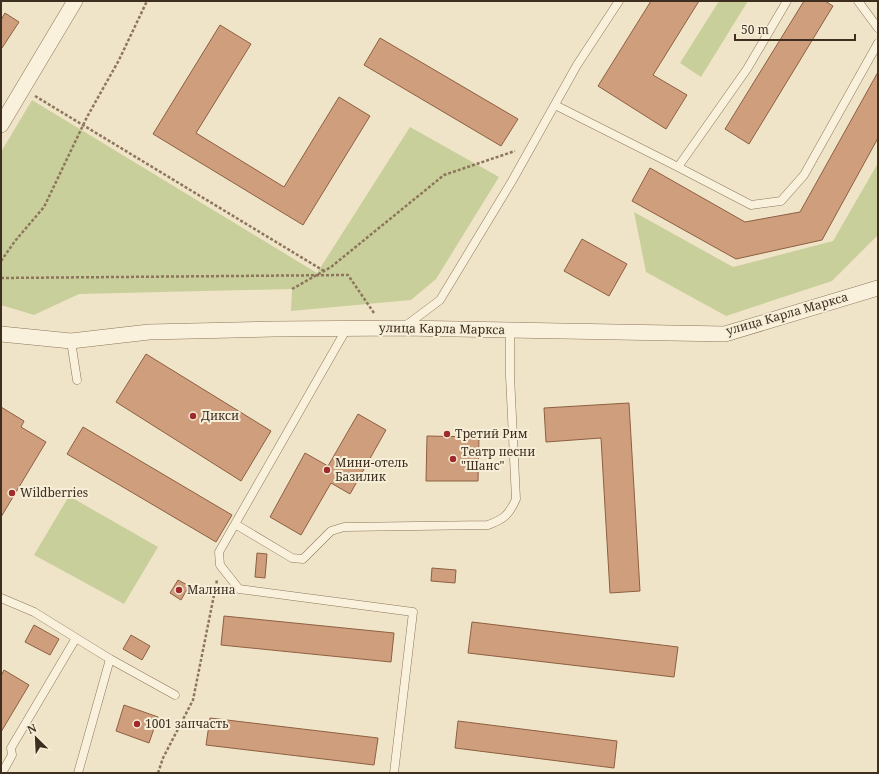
<svg xmlns="http://www.w3.org/2000/svg" width="879" height="774" viewBox="0 0 879 774" font-family="'Noto Serif',serif">
<style>
.green{fill:#c9cf9b}
.building{fill:#cf9f7d;stroke:#8d5f41}
.lines{fill:none;stroke-linecap:round;stroke-linejoin:round}
.service-casing{stroke:#8d765c;stroke-width:9}
.minor-casing{stroke:#8d765c;stroke-width:16}
.path{stroke:#8d765c;stroke-width:2.5;stroke-dasharray:3 2;stroke-linecap:butt}
.service{stroke:#faf1dc;stroke-width:8}
.minor{stroke:#faf1dc;stroke-width:15}
.poi-dot{fill:#9e2a2b;stroke:#f7eed8;stroke-width:1.5}
.labels{text-anchor:middle;stroke-width:4;stroke-linejoin:round;paint-order:stroke}
.street-label{font-size:12px;fill:#3d2e20;stroke:#f7eed8}
.poi-label{font-size:12px;fill:#3d2e20;stroke:#f7eed8;text-anchor:start}
</style>
<rect width="100%" height="100%" fill="#f0e4c8"/>
<path class="green" d="M719 1H748L701 77 680 63Z
M32 100 317 273 410 127 499 177 436 279 411 300 291 311 292 289 79 294 34 315 1 305V152Z
M878 163V235L832 281 726 316 646 272 634 212 733 267 833 241Z
M69 496 158 547 124 604 34 555Z"/>
<path class="building" d="M651 1H699L653 75 687 95 666 129 598 86Z
M804 1H825L833 6 749 144 725 129Z
M5 13 19 22 2 48 1 47V20Z
M220 25 251 44 196 133 284 187 339 97 370 116 303 225 153 134Z
M380 38 518 119 501 146 364 65Z
M878 72V138L822 240 736 259 632 201 650 168 745 222 800 212Z
M582 239 627 264 609 296 564 271Z
M146 354 271 431 241 481 116 402Z
M629 403 640 591 610 593 601 438 546 442 544 408Z
M1 407 24 421 21 427 46 442 1 517Z
M358 414 386 430 350 494 331 483 301 535 270 517 305 453 328 466Z
M83 427 232 515 216 542 67 454Z
M427 436 479 437 478 481H426Z
M257 553 267 554 265 578 255 577Z
M432 568 456 570 455 583 431 581Z
M178 580 189 586 181 600 170 593Z
M224 616 394 633 391 662 221 645Z
M472 622 678 647 674 677 468 653Z
M34 625 59 639 50 655 25 642Z
M131 635 150 646 142 660 123 649Z
M4 670 29 685 1 732V676Z
M124 705 158 717 149 743 116 731Z
M210 718 378 738 374 765 206 745Z
M458 721 617 741 614 768 455 748Z"/>
<g class="lines">
<defs>
<path id="service" d="M858 1 878 28
M555 105 678 167 747 69 787 1
M678 167 751 205 781 201 804 175 878 43
M404 327 440 300 512 181 577 65 619 1
M347 328 219 552 220 565 239 589 413 612 394 773
M71 341 77 380
M235 524 292 558 303 559 331 531 344 527 488 525C504 519 509 515 516 499L510 376V330
M1 598 34 612 110 659 78 773
M110 659 175 695
M2 773 12 755 11 748 76 638"/>
<path id="minor" d="M1 125 75 1
M1 334 71 341 149 332 274 329 403 328 725 334 878 288"/>
</defs>
<use href="#service" class="service-casing"/>
<use href="#minor" class="minor-casing"/>
<path class="path" d="M35 96 324 271
M1 261 15 241 44 207 87 117 119 60 147 1
M1 278 348 275 374 313
M292 289 331 267 444 175 515 151
M158 773 163 758 193 700 217 580"/>
<use href="#service" class="service"/>
<use href="#minor" class="minor"/>
</g>
<g class="poi-dot">
<circle cx="193" cy="416" r="4"/>
<circle cx="447" cy="434" r="4"/>
<circle cx="453" cy="459" r="4"/>
<circle cx="327" cy="470" r="4"/>
<circle cx="12" cy="493" r="4"/>
<circle cx="179" cy="590" r="4"/>
<circle cx="137" cy="724" r="4"/>
</g>
<g class="labels">
<g class="street-label">
<text transform="translate(787 314) rotate(-16)" y="4">улица Карла Маркса</text>
<text transform="translate(442 329) rotate(1)" y="4">улица Карла Маркса</text>
</g>
<g class="poi-label">
<text x="201" y="420">Дикси</text>
<text x="455" y="438">Третий Рим</text>
<text x="461" y="456">Театр песни<tspan x="461" dy="14">"Шанс"</tspan></text>
<text x="335" y="467">Мини-отель<tspan x="335" dy="14">Базилик</tspan></text>
<text x="20" y="497">Wildberries</text>
<text x="187" y="594">Малина</text>
<text x="145" y="728">1001 запчасть</text>
</g>
</g>
<rect width="879" height="774" fill="none" stroke="#3d2e20" stroke-width="4"/>
<g transform="translate(36 738) rotate(336)" stroke="#f7eed8" stroke-width="3" paint-order="stroke">
<path d="M0-3L7 15L0 10L-7 15Z" fill="#3d2e20"/>
<text y="-6" font-size="11" font-weight="bold" text-anchor="middle" fill="#3d2e20">N</text>
</g>
<path d="M735 34v6h120v-6" fill="none" stroke="#3d2e20" stroke-width="2"/>
<text x="741" y="34" font-size="12" fill="#3d2e20" stroke="#f7eed8" stroke-width="3" paint-order="stroke">50 m</text>
</svg>
